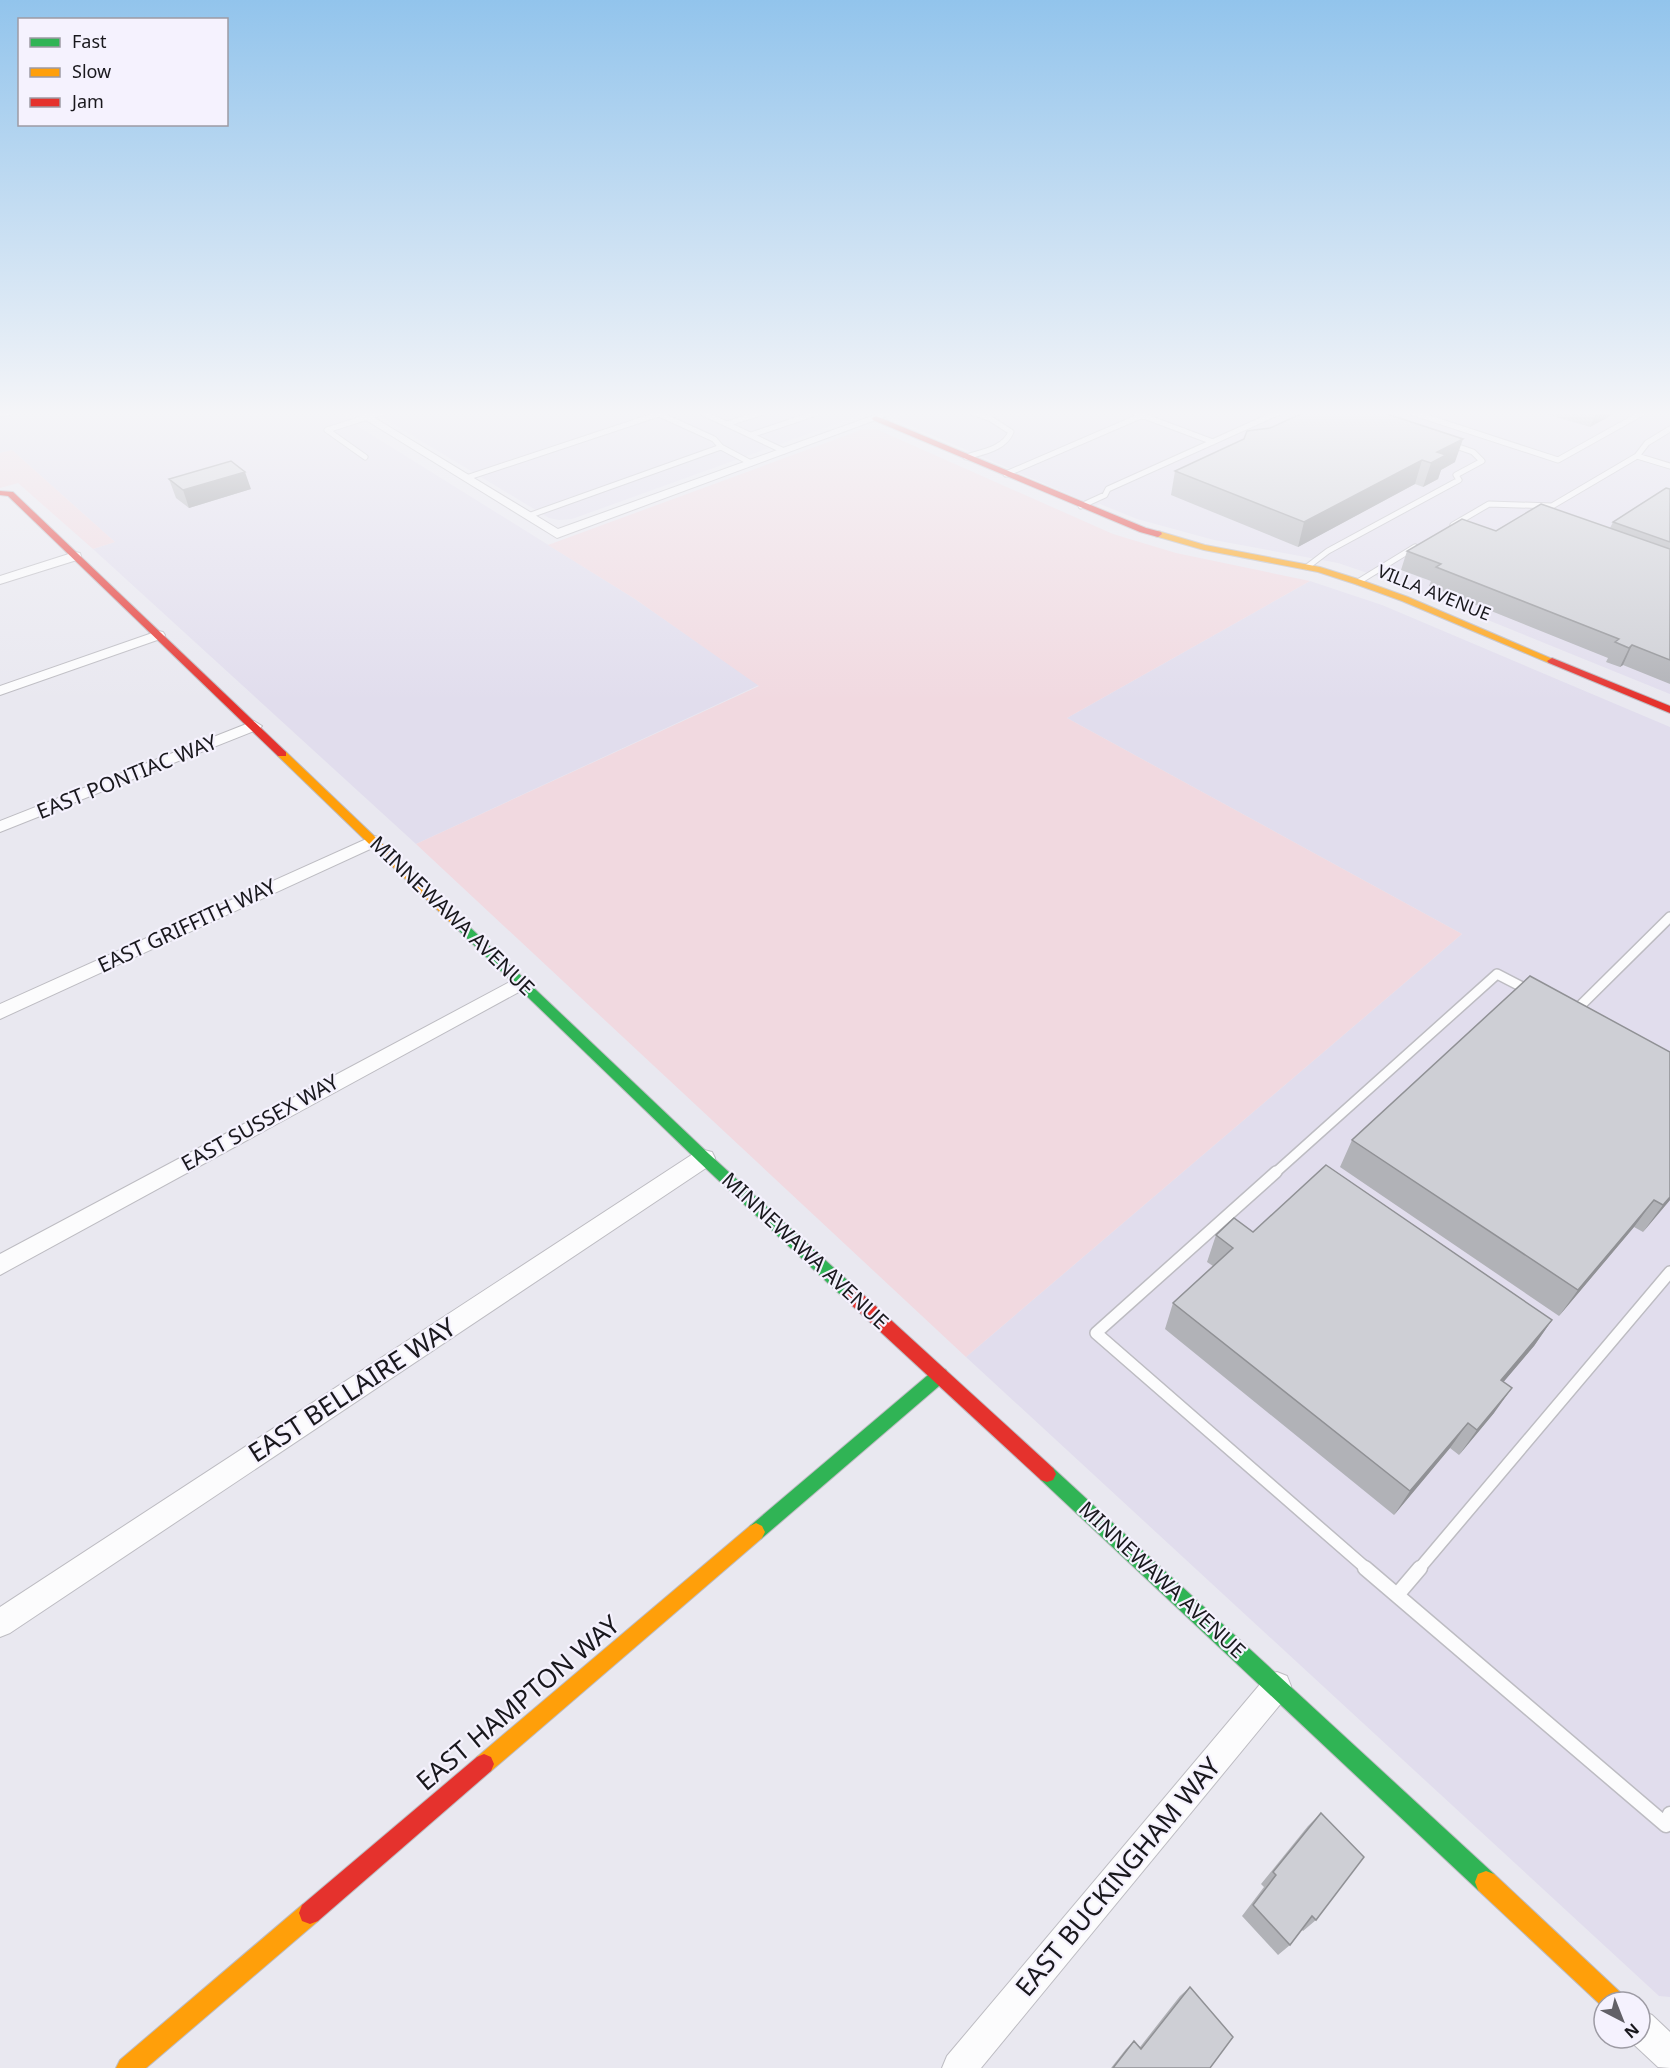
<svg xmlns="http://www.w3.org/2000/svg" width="1670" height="2068" viewBox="0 0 1670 2068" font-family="'Noto Sans',sans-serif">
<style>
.built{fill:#e1dded}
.green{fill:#f1d9e0}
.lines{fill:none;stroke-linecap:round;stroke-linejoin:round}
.lane-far3-casing{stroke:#bdbcc2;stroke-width:7}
.lane-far2-casing{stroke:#bdbcc2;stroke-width:12}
.lane-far1-casing{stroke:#bdbcc2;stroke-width:14}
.lane-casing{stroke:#bdbcc2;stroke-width:17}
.street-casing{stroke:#bdbcc2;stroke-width:2}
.fast-casing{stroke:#bdbcc2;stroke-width:2}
.slow-casing{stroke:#bdbcc2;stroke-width:2}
.jam-casing{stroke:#bdbcc2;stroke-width:2}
.lane-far3{stroke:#fcfcfd;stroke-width:5}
.lane-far2{stroke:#fcfcfd;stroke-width:9}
.lane-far1{stroke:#fcfcfd;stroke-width:11}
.lane{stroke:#fcfcfd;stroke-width:14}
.street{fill:#fcfcfd;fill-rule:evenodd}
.fast{fill:#30b455;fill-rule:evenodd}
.slow{fill:#ff9f0a;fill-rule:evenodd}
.jam{fill:#e5322d;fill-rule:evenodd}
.wall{fill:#b1b2b7}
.shaded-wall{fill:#909195}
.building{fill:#cecfd5;stroke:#909195;stroke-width:1.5}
.labels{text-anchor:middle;stroke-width:4.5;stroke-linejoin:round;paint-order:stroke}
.far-street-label{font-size:18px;fill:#19181d;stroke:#f5f2fe}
.street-label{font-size:21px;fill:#19181d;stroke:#f5f2fe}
.near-street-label{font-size:26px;fill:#19181d;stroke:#f5f2fe}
</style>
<rect width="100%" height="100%" fill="#e9e8f0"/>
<path class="built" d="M0 412H335L635 599 759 685 416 844 93 549 115 542 12 450 0 453Z
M373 412H869L572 519 559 520 549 518Z
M912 412H1670V694L1394 582 1338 563 1214 540 1137 519 1100 504 1096 506 899 421 900 416Z
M1310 581 1382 605 1670 727V1997L1659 1996 966 1357 1462 934 1067 718Z"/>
<path class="green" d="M876 429 1113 534 1176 553 1310 581 1067 718 1462 934 966 1357 416 844 759 686 635 599 548 545 861 430Z
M12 450 115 542 93 549 18 483 0 488V453Z"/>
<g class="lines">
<defs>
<path id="lane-far3" d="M701 412 784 451
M1133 412 1213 442
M1411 412 1558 460 1644 412
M0 414 10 412
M659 414 714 439 721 447 751 463
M727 424 763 412
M751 435 819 412
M1637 456 1670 466
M365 457 327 430 383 412
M966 457C982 452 1004 449 1011 432L991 419 972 412
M1006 474 1143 415
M466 478 659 414 654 412
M1081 506 1105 495 1108 489 1279 412
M528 516 721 447
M1453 525 1489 504 1552 506 1637 456 1647 443 1670 429
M1307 567 1328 551 1459 480 1456 475 1482 461 1473 452 1450 444
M1358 582 1415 547"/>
<path id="lane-far2" d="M1574 1012 1670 917
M1275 1173 1497 974 1528 990"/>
<path id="lane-far1" d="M1276 1172 1096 1333 1367 1569
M1419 1569 1670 1272"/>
<path id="lane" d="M1365 1568 1666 1825 1670 1814
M1397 1595 1420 1568"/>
<path id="street" d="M353 412H365L558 529 883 412H897L557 538Z
M75 552 80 553 81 556 80 559 0 584V576Z
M158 631 163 632 165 635 163 638 0 695V686Z
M254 721 262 726 259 729 0 832V821Z
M373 836 379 837 381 841 379 845 0 1019V1004Z
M521 976 528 977 530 982 528 987 0 1275V1254Z
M704 1150 712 1152 715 1158 712 1164 10 1633 0 1637V1607L696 1152Z
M1277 1672 1287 1676 1291 1686 1287 1696 981 2068H942L947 2056 1267 1676Z
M1640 2010 1652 2015 1670 2032V2068L1658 2067 1628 2039 1640 2038Z"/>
<path id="fast" d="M455 916 459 917 709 1154 858 1290 860 1295 858 1300 852 1302 846 1300 699 1162 451 923 449 920 451 917Z
M940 1367 946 1370 948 1375 946 1380 762 1538 756 1541 750 1538 747 1532 750 1526 934 1370Z
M1047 1466 1053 1468 1494 1874 1497 1882 1494 1890 1486 1893 1478 1890 1041 1480 1038 1474 1041 1468Z"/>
<path id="slow" d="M1158 531 1205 545 1320 567 1361 580 1408 597 1557 661 1549 663 1402 601 1355 584 1318 572 1204 550 1155 536V532Z
M282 751 286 752 459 917 461 920 459 923H451L278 756V752Z
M756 1523 762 1526 765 1532 762 1538 491 1771 484 1774 477 1771 474 1764 477 1757 750 1526Z
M1486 1871 1494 1874 1622 1994 1625 2002H1604V2008L1478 1890 1475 1882 1478 1874Z
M310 1902 318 1905 321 1913 318 1921 146 2068H116L120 2060 302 1905Z"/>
<path id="jam" d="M876 416 1146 528 1161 532 1162 534 1158 537 1140 532 873 420 872 418Z
M0 491 13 492 286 752V756H278L8 496 0 495Z
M1552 658 1670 706V713L1549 663 1547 661Z
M852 1288 858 1290 1053 1468 1056 1474 1053 1480 1047 1482 1041 1480 846 1300 844 1295 846 1290Z
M484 1754 491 1757 494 1764 491 1771 318 1921 310 1924 302 1921 299 1913 302 1905 477 1757Z"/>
</defs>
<use href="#lane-far3" class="lane-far3-casing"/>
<use href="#lane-far2" class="lane-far2-casing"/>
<use href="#lane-far1" class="lane-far1-casing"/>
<use href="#lane" class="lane-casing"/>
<use href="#street" class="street-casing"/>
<use href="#fast" class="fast-casing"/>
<use href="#slow" class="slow-casing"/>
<use href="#jam" class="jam-casing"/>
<use href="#lane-far3" class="lane-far3"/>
<use href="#lane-far2" class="lane-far2"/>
<use href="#lane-far1" class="lane-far1"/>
<use href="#lane" class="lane"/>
<use href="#street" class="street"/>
<use href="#fast" class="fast"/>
<use href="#slow" class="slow"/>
<use href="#jam" class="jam"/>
</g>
<path class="wall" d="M1539 412H1612L1610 416 1590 427Z
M1244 439 1455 462 1441 470 1438 479 1423 487 1415 484 1298 547 1171 495 1175 471Z
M169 479 251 489 189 508 176 498Z
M1670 489V684L1623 665 1620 667 1606 662 1608 658 1429 586 1431 581 1401 570 1407 551 1496 531 1610 528 1613 522Z
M1352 1140 1670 1200 1643 1232 1634 1227 1559 1316 1340 1167Z
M1253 1232 1552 1320 1534 1346 1504 1381 1494 1413 1459 1455 1450 1448 1394 1515 1165 1329 1173 1303 1213 1266 1207 1262 1216 1235Z
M1321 1813 1316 1920 1303 1931 1302 1930 1290 1945 1278 1955 1242 1916 1264 1887 1261 1884 1308 1826Z
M1190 1987 1210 2068H1111L1126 2049 1134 2041 1140 2047 1180 1996Z"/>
<path class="shaded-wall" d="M1596 412H1612L1610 416 1590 427Z
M1463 439 1455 462 1441 470 1438 479 1423 487 1431 463 1437 452Z
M1422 460 1415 484 1298 547 1304 522Z
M245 472 251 489 189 508 183 490Z
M1632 645 1623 665 1620 667 1629 648Z
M1670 1197V1200L1643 1232 1663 1205Z
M1654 1200 1634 1227 1559 1316 1578 1290Z
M1552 1320 1534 1346 1484 1405 1501 1380Z
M1512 1388 1494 1413 1459 1455 1477 1430Z
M1468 1423 1450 1448 1394 1515 1410 1491Z"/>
<path class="building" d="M1305 412H1381L1463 439 1437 452 1446 455 1431 463 1422 460 1304 522 1175 471 1244 439 1247 431 1270 428Z
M231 461 245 472 183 490 169 479Z
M1666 488 1670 489V542L1613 522Z
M1541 504 1670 549V660L1632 645 1629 648 1615 642 1619 639 1436 567 1441 564 1407 551 1462 519 1496 531Z
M1530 976 1670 1052V1197L1663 1205 1654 1200 1578 1290 1352 1140Z
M1326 1165 1552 1320 1501 1380 1512 1388 1477 1430 1468 1423 1410 1491 1173 1303 1233 1248 1216 1235 1234 1218 1253 1232Z
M1321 1813 1364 1857 1316 1920 1312 1916 1290 1945 1253 1905 1276 1875 1273 1872Z
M1190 1987 1233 2037 1210 2068H1113L1134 2041 1141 2049Z"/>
<linearGradient id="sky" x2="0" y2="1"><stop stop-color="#92c4ec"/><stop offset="0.59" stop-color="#f5f5f8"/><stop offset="1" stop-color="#f5f5f8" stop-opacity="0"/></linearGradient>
<rect width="1670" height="701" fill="url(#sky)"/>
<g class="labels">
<g class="far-street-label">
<text transform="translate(1434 593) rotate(22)" y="6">VILLA AVENUE</text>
</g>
<g class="street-label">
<text transform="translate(127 777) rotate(-22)" y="7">EAST PONTIAC WAY</text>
<text transform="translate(452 916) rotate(44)" y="7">MINNEWAWA AVENUE</text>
<text transform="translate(187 926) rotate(-25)" y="7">EAST GRIFFITH WAY</text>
<text transform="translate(260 1123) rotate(-29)" y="7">EAST SUSSEX WAY</text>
<text transform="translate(805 1251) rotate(43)" y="7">MINNEWAWA AVENUE</text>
<text transform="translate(1162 1580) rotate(43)" y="7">MINNEWAWA AVENUE</text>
</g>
<g class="near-street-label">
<text transform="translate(352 1390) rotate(-33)" y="9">EAST BELLAIRE WAY</text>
<text transform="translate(518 1703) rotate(-40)" y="9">EAST HAMPTON WAY</text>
<text transform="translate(1118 1877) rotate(-50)" y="9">EAST BUCKINGHAM WAY</text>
</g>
</g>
<rect x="18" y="18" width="210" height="108" fill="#f5f2fe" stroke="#9d9ba4" stroke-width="1.5"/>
<rect x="30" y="38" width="30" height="9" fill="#30b455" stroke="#9d9ba4" stroke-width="1.5"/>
<text x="72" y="48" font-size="18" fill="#19181d">Fast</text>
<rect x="30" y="68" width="30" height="9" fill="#ff9f0a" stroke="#9d9ba4" stroke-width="1.5"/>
<text x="72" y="78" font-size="18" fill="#19181d">Slow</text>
<rect x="30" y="98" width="30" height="9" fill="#e5322d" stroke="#9d9ba4" stroke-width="1.5"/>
<text x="72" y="108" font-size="18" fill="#19181d">Jam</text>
<g transform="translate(1622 2020) rotate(138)"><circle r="28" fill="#f5f2fe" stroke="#9d9ba4" stroke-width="1.5"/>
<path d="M0-4.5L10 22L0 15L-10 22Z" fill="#626167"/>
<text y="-9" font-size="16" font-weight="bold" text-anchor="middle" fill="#19181d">N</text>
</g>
</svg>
